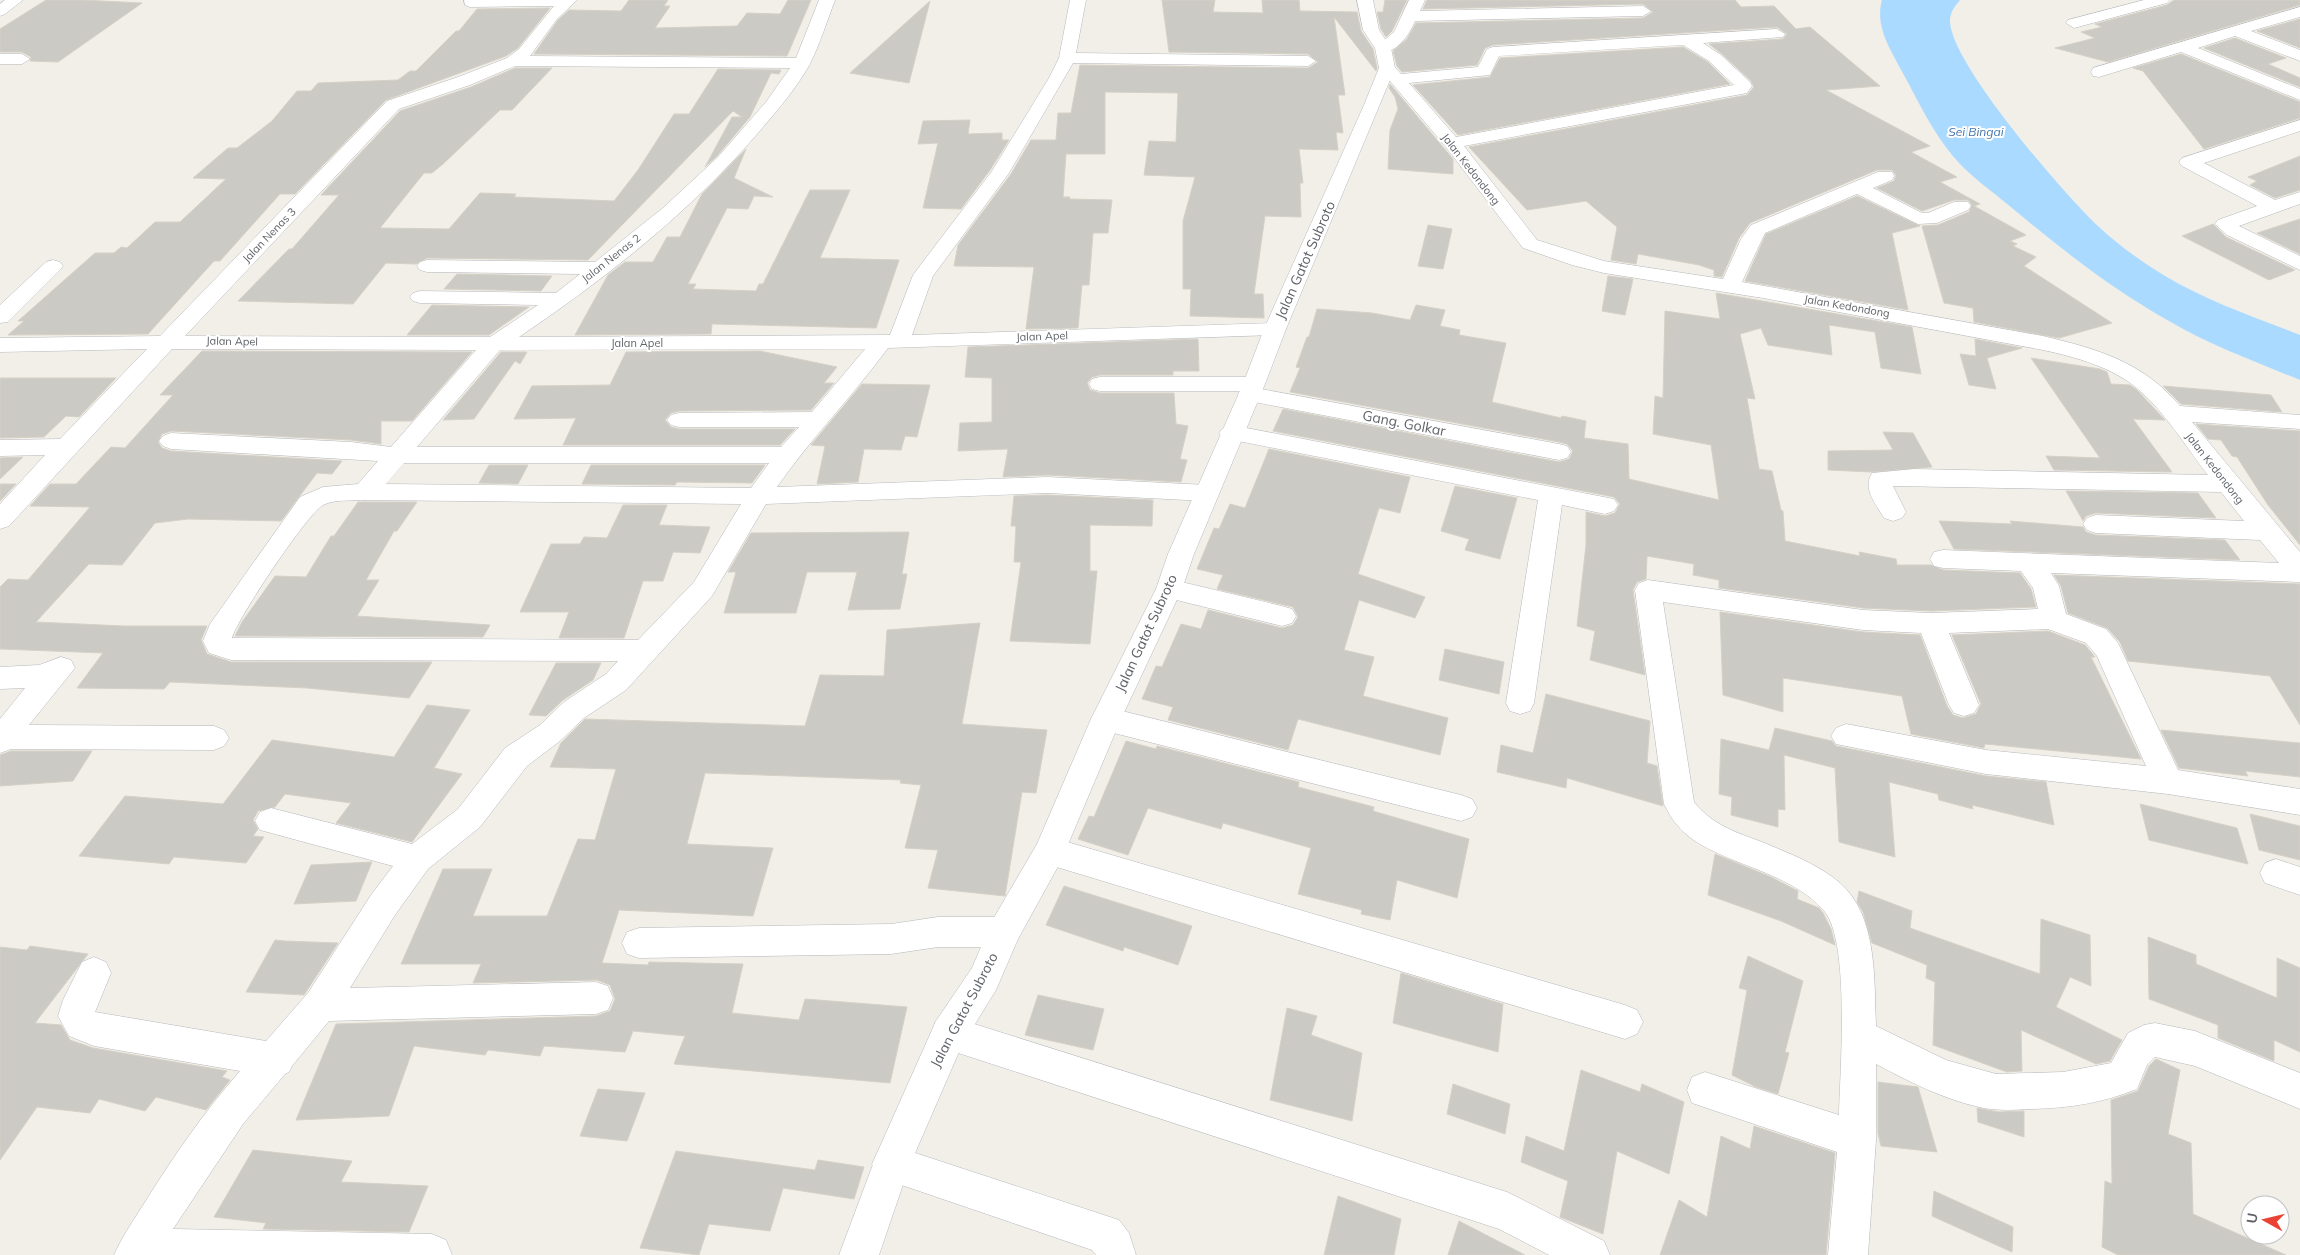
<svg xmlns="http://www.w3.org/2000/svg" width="2300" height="1255" viewBox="0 0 2300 1255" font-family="Mulish,sans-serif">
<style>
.water{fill:#aadaff}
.building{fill:#cccac5;stroke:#d6d1c6}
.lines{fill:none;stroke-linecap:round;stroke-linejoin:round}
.street-casing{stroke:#b5b8bc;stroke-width:1}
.secondary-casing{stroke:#b6babf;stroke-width:1}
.street{fill:#fff;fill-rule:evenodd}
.secondary{fill:#fff;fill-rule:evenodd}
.labels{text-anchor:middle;stroke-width:4;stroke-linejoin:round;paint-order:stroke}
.far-street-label{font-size:11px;fill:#5f6368;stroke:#fff}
.far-water-label{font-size:12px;font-style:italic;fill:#4174aa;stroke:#fff}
.street-label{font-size:14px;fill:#5f6368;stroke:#fff}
</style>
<rect width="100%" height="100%" fill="#f1efe8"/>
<path class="water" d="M1882 0H1960C1955 6 1951 11 1950 19 1947 60 2066 196 2098 226 2118 245 2142 262 2165 276 2207 301 2254 317 2300 335V380C2256 362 2210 345 2169 321 2112 289 2061 249 2012 208 1992 191 1968 175 1952 155 1933 132 1919 103 1905 77 1893 53 1874 28 1882 0Z"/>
<path class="building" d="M46 0H82L142 3 58 62 30 61 31 57 22 52H0V29Z
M629 0H668L664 6H670L655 28 737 26 747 13 780 14 788 0H811L787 56 534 54 558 20 569 10 621 11Z
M1162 0H1215L1213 12 1263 13 1262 0H1299L1300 11 1357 12 1361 31 1373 49 1377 68 1376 71 1334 17 1345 95H1338L1343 133 1336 132 1338 150 1299 149 1303 183H1300L1301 217 1265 216 1254 294H1263L1264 318 1190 316 1191 289H1183V221L1195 177 1144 175 1149 141 1176 142 1178 93 1105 92V154H1066L1063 197H1070L1069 199 1112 200 1108 233H1093L1089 285H1082L1078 328 1026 329 1034 267 954 266 958 245 1011 174 1031 140H1056L1058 113H1071L1080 65 1308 68 1318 62 1308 54 1169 52Z
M1385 0H1407L1392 31 1386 37 1381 29 1377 12H1383Z
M1427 0H1735L1741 7 1774 6 1796 29 1810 27 1880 86 1826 90 1930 146 1911 152 1957 177 1940 182 1980 204 1974 206 2026 235 2010 241 2017 244 2013 246 2036 257 2024 266 2112 323 2059 338 1974 322 1973 308 1944 303 1922 226 1938 225 1969 212 1972 205 1968 200H1954L1922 211 1877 188 1894 181 1896 175 1892 170H1877L1750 223 1739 238 1722 277 1714 276V270L1699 265 1638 254 1636 264 1611 260 1617 227 1586 201 1527 210 1469 147 1747 95 1754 87 1751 81 1722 54 1709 44 1783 39 1787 34 1777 27 1493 45 1485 48 1477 65 1402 72 1397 66 1393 51 1407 39 1416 23 1643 18 1653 12 1643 4 1423 9Z
M2174 0H2300V5L2108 62 2055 48 2095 38 2081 32 2102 27 2095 24 2167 5Z
M930 1 909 83 850 73Z
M550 8 518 48 506 56 386 100 295 194H280L220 261H214L148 334 8 335 24 321H18L95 253H114L121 247 127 248 155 222H180L226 179 193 178 228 148H237L272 121 297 91H311L318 83 398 80 410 71H416L456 31H459L477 9Z
M2300 19V48L2257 31Z
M2235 38 2286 58 2268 64 2300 78V87L2204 48Z
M1683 47 1708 62 1730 84 1458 135 1413 85 1490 77 1500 58Z
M2181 54 2300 102V118L2204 149 2143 71 2133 68Z
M515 68H552L512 110H500L443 164 432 173H424L380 228 449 229 480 193 516 194 514 197 614 201 638 170 674 114H689L718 69 781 70 779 74 771 73 750 117 717 156 705 167 732 117H742L733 111 588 260 427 258 416 264 386 263 353 304 238 301 289 249H292L339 195H321L400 111 471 87Z
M1390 84 1453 159V174L1388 169 1390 130 1398 109 1395 97 1389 88Z
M970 120 968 134 1002 133V140H1009L990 170 961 209 923 208 938 143 918 144 923 121Z
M746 149 734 178 773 197 754 196 748 209 727 208 688 284H696L693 289 756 291 759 284H763L810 190H850L820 258 899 260 876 328 712 324 711 334 575 335 608 275 625 262H653L667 237H680L702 194Z
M2300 156V190L2275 198 2250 185 2257 181 2248 177Z
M1857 196 1920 226 1892 233 1908 310 1745 281 1766 234Z
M2300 219V254L2257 233Z
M2213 224 2226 237 2295 270 2269 280 2182 236Z
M1428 225 1452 229 1443 269 1418 266Z
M457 274 552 276 541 291 444 289Z
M1608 276 1633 279 1625 315 1602 311Z
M1716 293 1912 327 1921 374 1881 368 1875 332 1829 325 1832 355 1768 345 1761 328 1740 334 1755 399 1747 398 1759 469 1772 471 1781 510 1783 511 1785 541 1860 556 1859 552 1896 559 1897 565H1931L1943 570 2020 573 2031 589 2036 607 1931 611 1863 608 1719 588V580L1693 575 1694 564 1647 556 1646 579 1637 582 1633 590 1645 675 1590 660 1595 631 1577 626 1586 545V512L1605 516 1615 513 1620 504 1614 497 1273 431 1283 409 1559 462 1569 459 1573 451 1567 444 1559 442 1290 392 1300 368 1296 367 1307 337H1309L1317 309 1372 313 1410 320 1416 305 1445 310 1440 326 1460 330 1459 335 1506 343 1492 402 1561 418 1562 416 1586 421 1584 438 1628 444 1629 479 1719 500 1711 445 1653 434 1655 396 1663 398 1665 311 1720 319Z
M432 305 529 307 489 335H407Z
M1198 339 1199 371H1173V375H1100L1092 377 1087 383 1090 390 1100 393H1174L1176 424 1188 426 1180 459 1187 460 1181 482 1047 475 1003 477 1008 449 958 451 960 423 992 422V378L965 377 968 347Z
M1975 339 2022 348 1987 358 1996 389 1969 385 1960 354 1976 356Z
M202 351 472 352 412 421H381V444L351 440 171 431 162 434 158 442 162 448 171 451 342 461 332 474 317 473 281 521 188 519 155 523 122 565 89 564 36 622 124 626H207L201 640 207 654 231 662H432L409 698 307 688 170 682 164 689 77 688 103 653 0 649V587L8 579 28 580 90 507 30 506 50 484H76L111 447 125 448 173 395H160Z
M760 351 837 367 824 383H834L811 410 679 411 671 413 665 420 671 427 679 429H795L780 445H563L576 418 514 419 532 386 610 385 626 352Z
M501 352H527L520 364 515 361 474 419 443 420Z
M2031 358 2100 369 2107 372 2111 384 2130 385 2137 390 2165 420 2133 419 2172 472 2054 470 2046 456 2100 458Z
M0 378H116L79 417 66 416 44 437 0 438Z
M862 384 930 385 917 437 905 436 901 450 864 449 858 482 817 484 825 446 811 445Z
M2163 386 2271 395 2282 412 2181 404Z
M2196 424 2300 431V545L2268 505 2237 457 2232 456 2221 440 2208 439Z
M1883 432 1913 433 1932 467 1871 472 1828 470V451L1893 450Z
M1269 449 1410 477 1400 513 1379 508 1358 574 1425 597 1415 618 1359 600 1344 650 1374 657 1363 696 1448 718 1440 755 1298 719 1288 750 1168 720 1173 707 1142 699 1156 666 1162 667 1181 624 1201 629 1208 610 1282 628 1293 625 1298 617 1293 607 1217 589 1223 575 1197 569 1214 528 1219 529 1230 504 1245 508Z
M23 457 0 479V458Z
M489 465H528L518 484 479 483Z
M591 465H765L752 483 677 482 675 485 582 484Z
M0 484H16L0 501Z
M1455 486 1517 498 1500 559 1465 550 1469 539 1441 531Z
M2066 491 2198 493 2216 518 2096 513 2086 516 2083 521Z
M1047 495 1153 500 1152 526 1090 525V571H1097L1090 644 1010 641 1021 562H1014L1016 526H1011L1014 496Z
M358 502H417L397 531H394L366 580H379L357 616 490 625 483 637 235 636 242 622 275 576 306 577 331 536H334Z
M623 505H667L659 525 710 527 700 553 673 552 663 581H643L624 638H559L569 612H520L551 544H580L584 537 607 538Z
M1939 521 2012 524 2010 521 2083 527 2086 532 2096 535 2225 540 2240 560 1954 549Z
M909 532 902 574H907L900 609 848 610 857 572H807L796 613H724L736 572H728L751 533Z
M2054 575 2300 584V725L2270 676 2128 661 2120 642 2107 628 2068 613 2061 586Z
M1720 612 1863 632 1920 635 1947 706 1953 715 1963 718 1976 714 1981 704 1952 635 2048 631 2085 645 2095 657H2091L2141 759 1985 744 1984 748 1911 734 1902 696 1783 678V712L1723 695Z
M980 623 962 724 1047 730 1036 793 1022 792 1005 896 928 888 938 850 905 848 921 785 900 783 901 780 705 773 687 844 773 848 753 916 619 910 602 963 648 965 649 962 743 964 732 1013 799 1020 805 999 907 1007 890 1083 674 1064 685 1036 633 1031 625 1052 544 1046 540 1056 488 1050 485 1055 414 1046 389 1116 296 1120 336 1024 596 1016 610 1011 615 999 610 985 597 980 473 983 481 964H401L443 869H492L473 916H547L578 839 595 840 616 769 550 767 561 743 585 719 805 726 820 675 884 676 887 630Z
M1445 649 1504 662 1499 694 1439 680Z
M556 663H601L593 680 563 700 546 716 529 715Z
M1546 694 1650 721 1647 763 1657 766 1663 806 1567 778 1566 788 1497 772 1501 745 1533 753Z
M427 705 470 710 434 768 462 774 412 842 336 823 351 803 285 794 275 807 258 811 253 820 258 829 253 836 264 837 246 863 174 857 169 864 79 856 125 796 223 804 272 740 394 757Z
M1775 728 1832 741 1836 746 1986 776 2046 782 2054 825 1972 805 1973 809 1939 800 1938 794 1889 782 1895 857 1839 842 1835 768 1784 755 1785 810 1778 809V827L1731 815 1732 797 1719 794 1721 739 1769 750Z
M2161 730 2300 743V777L2245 771 2248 776 2179 768Z
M1126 741 1156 749 1157 746 1299 782 1298 787 1374 807 1373 811 1469 839 1457 898 1397 880 1390 920 1361 914 1362 910 1298 894 1311 848 1223 823 1221 829 1148 808 1128 855 1078 839 1089 816 1094 817Z
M11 751H92L73 781 0 786V755Z
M2140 804 2237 828 2248 864 2149 840Z
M2250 814 2300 826V860L2259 850Z
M1715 854 1771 877 1798 891 1797 899 1819 908 1823 913 1831 929 1835 945 1781 921 1708 895Z
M372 862 356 901 294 904 311 865Z
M1064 886 1192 926 1178 965 1124 947 1123 951 1046 925Z
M1859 891 1912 911 1910 928 2040 974 2041 919 2090 935 2091 986 2070 977 2056 1007 2122 1040 2110 1061 2096 1064 2021 1030 2022 1071 2007 1072 1933 1045 1935 982 1926 978 1927 965 1872 943 1863 912 1857 902Z
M2148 937 2196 955V964L2277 998V958L2300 968V1052L2274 1040V1061L2218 1038V1025L2149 999Z
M275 940 285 941 338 943 304 995 246 992Z
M30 946 88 954 35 1023 61 1025 70 1040 93 1048 227 1071 222 1077 230 1080 206 1110 156 1097 145 1111 99 1099 90 1113 37 1107 0 1160V947L27 950Z
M1748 956 1803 981 1785 1052 1789 1053 1778 1094 1756 1087 1732 1075 1747 990 1739 988Z
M1401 973 1503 1004 1498 1052 1393 1023Z
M1038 995 1104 1009 1093 1050 1025 1035Z
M1287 1008 1317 1016 1311 1035 1362 1053 1352 1121 1270 1100Z
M2156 1059 2180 1070 2168 1134 2191 1143 2193 1214 2286 1255H2118L2102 1247 2105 1181 2112 1184 2111 1100 2138 1091 2149 1066Z
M1581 1070 1640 1092 1642 1084 1684 1102 1669 1174 1617 1151 1603 1234 1560 1217 1568 1181 1521 1162 1526 1136 1564 1151Z
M1878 1082 1918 1087 1937 1152 1881 1146 1878 1133Z
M1453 1084 1510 1104 1505 1134 1447 1114Z
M598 1089 645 1093 627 1141 580 1136Z
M1977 1108 1999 1112 2024 1111V1137L1978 1122Z
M1754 1126 1835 1153 1826 1255H1660L1679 1200 1707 1217 1721 1136 1750 1149Z
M253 1150 352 1161 341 1182 428 1186 409 1232 263 1229 266 1223 214 1217Z
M676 1151 815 1170 818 1160 864 1167 854 1199 783 1188 770 1231 709 1224 699 1255 640 1248Z
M1934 1191 2013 1227 2012 1252 1932 1216Z
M1338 1196 1401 1219 1394 1255H1324Z
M1459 1221 1525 1255H1448Z"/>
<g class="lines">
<defs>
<path id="street" d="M464 0H577L557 19 530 56 796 58 819 0H835C827 21 820 44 810 64 796 89 776 112 758 133 689 213 605 279 519 337L890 335 913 275 992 171 1049 78 1059 58 1070 0H1086L1076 53 1308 56 1316 61 1308 66 1073 63 1009 173 933 276 912 335 1275 323 1283 324 1286 329 1283 334 1275 335 888 348C853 396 811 438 777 487L1047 477 1207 485 1216 487 1219 493 1216 499 1207 501 1047 493 766 504 712 596 626 690 584 718 560 741 527 766 480 827 428 869 395 915 350 988 596 982 608 986 613 998 608 1010 596 1014 329 1021 292 1066 289 1072 285 1074 243 1124 173 1229 432 1234 446 1240 452 1255H114C123 1235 135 1218 147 1199 175 1154 205 1111 240 1071L94 1046 69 1036 58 1016 63 1000 82 962 94 957 106 962 111 973 95 1012 266 1041 308 993 371 895 393 866 260 830 255 821 260 812 271 808 412 844 458 809 505 748 540 725 564 702 606 674 618 661 231 660 209 653 203 641 210 624 300 497 323 487 358 484 378 461 171 449 163 446 159 441 163 436 171 433 351 442 391 447 476 350 172 349 9 526 0 529V504L45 455 0 456V440L60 439 147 349 0 352V338L160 336 387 101 458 77 507 58 519 49 554 6 470 7 465 5ZM515 66 790 68 766 102 718 157 663 208 595 262 427 260 420 262 417 266 420 270 427 272 580 274 556 293 420 291 413 293 410 297 413 301 420 303 538 305 490 337 185 336 399 109 470 85ZM865 349 812 412 679 413 671 415 667 420 671 425 679 427H799L781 447H417L500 350ZM404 463H769L751 488 386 484ZM365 500 741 504 694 582 638 640 232 638C237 619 307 514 323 505 335 499 352 501 365 500Z
M1409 0H1425L1420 11 1643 6 1651 11 1643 16 1415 21C1409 35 1396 56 1377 51L1375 48 1394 32Z
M2144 0H2170L2167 3 2074 28 2066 23 2068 20Z
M2300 7V17L2251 31 2300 50V61L2235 36 2198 48 2300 89V100L2181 52 2099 77 2093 76 2091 72 2093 68Z
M1777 29 1785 34 1783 37 1703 43 1721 55 1750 82 1752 86 1747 93 1464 146 1537 240 1604 261 1723 279 1741 239 1751 225 1878 172H1892L1894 176 1892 180 1873 188 1922 213H1928L1954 202H1968L1971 206 1968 210 1937 223 1918 224 1857 194 1765 233 1742 282 2043 336C2098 349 2143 362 2180 406L2300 415V429L2192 422 2300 552V582L2051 573 2059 586 2066 614 2106 629 2118 643 2178 770 2300 789V815L2168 794 1986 774 1836 744 1831 736 1836 728 1846 724 1986 750 2146 766 2097 656 2086 643 2048 629 1949 633 1979 705 1974 713 1964 716 1954 713 1949 705 1921 633 1863 630 1663 602 1694 802C1711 824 1737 833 1762 842 1788 853 1818 864 1840 883 1878 916 1874 981 1876 1026L1946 1060 1996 1074 2063 1072 2111 1063 2128 1033 2144 1025 2155 1023 2195 1031 2300 1073V1109L2195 1066 2155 1057 2147 1065 2137 1089C2102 1103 2070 1108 2032 1109 2014 1110 1997 1111 1979 1107 1943 1099 1908 1081 1876 1064V1140L1868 1255H1828L1837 1152 1692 1103 1687 1090 1692 1077 1705 1072 1839 1115C1840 1071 1850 944 1825 912 1804 886 1766 873 1736 861 1703 847 1680 838 1664 804L1635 590 1639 583 1648 580 1863 610 1931 613 2038 609 2033 588 2021 571 1943 568 1934 566 1930 559 1934 552 1943 550 2279 563 2260 540 2096 533 2087 530 2083 524 2087 518 2096 515 2244 521 2221 492 1893 486 1906 512 1902 518 1893 521 1884 518C1876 504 1862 489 1872 473L1914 469 2208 475C2186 447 2165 412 2138 389 2112 367 2076 357 2043 350L1763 298 1604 273 1572 265 1523 248 1446 147 1379 68 1381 65H1393L1401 74 1478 67 1487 49 1493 47ZM1683 45 1709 61 1734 85 1456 137 1409 83 1490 75 1499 56Z
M0 54H22L30 59 22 64H0Z
M2300 120V131L2204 163 2275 200 2300 192V204L2239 226 2300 256V270L2227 235 2215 224 2218 220 2257 206 2182 166 2179 162 2182 158Z
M53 260 60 262 63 266 60 270 8 322 0 323V305L46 262Z
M1100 377H1254L1262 379 1265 384 1261 389 1559 444 1567 446 1571 452 1567 458 1559 460 1249 401 1241 399 1238 394 1240 391H1100L1092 389 1089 384 1092 379Z
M1231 425 1614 499 1618 505 1614 511 1605 514 1562 505 1534 703 1530 711 1520 714 1510 711 1506 703 1538 500 1223 438 1219 433 1223 428Z
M1169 579 1282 606 1292 609 1296 616 1292 623 1282 626 1160 596 1156 589 1160 582Z
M61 657 71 660 75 668 29 725 214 726 224 730 229 738 224 746 214 750 11 749 0 753V719L25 688 0 689V667L39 665Z
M1106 707 1461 795 1472 799 1477 808 1472 817 1461 821 1106 731 1096 727 1091 719 1096 711Z
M1050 837 1625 1005 1637 1010 1643 1022 1637 1034 1625 1039 1050 865 1039 861 1034 851 1039 841Z
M2276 859 2300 867V895L2265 883 2260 873 2265 863Z
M938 917H1004L1016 921 1021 932 1016 943 1004 947H938L891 954 639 958 627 954 622 943 627 932 639 928 891 924Z
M949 1016 1507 1192 1604 1241 1610 1255H1549L1499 1229 949 1050 936 1045 931 1033 936 1021Z
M891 1145 1119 1220 1129 1233 1136 1255H1096L1092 1250 878 1177 872 1164 878 1151Z"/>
<path id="secondary" d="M5 0H23L5 14 0 16V4Z
M1357 0H1373L1379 30 1391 48 1395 68 1286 329 1265 384 1194 554 1182 589 1121 719 1061 861 1018 939 996 990 962 1045 909 1167 879 1255H839L878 1151 936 1021 972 968 992 921 1037 844 1091 719 1156 589 1168 554 1243 384 1264 329 1364 105 1379 68 1375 48 1363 30Z"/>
</defs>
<use href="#street" class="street-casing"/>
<use href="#secondary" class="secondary-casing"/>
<use href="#street" class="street"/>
<use href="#secondary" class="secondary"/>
</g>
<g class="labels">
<g class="far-street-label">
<text transform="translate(1471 169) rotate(52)" y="4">Jalan Kedondong</text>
<text transform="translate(269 235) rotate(-46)" y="4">Jalan Nenas 3</text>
<text transform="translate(611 258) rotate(-38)" y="4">Jalan Nenas 2</text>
<text transform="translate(1847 306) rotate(10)" y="4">Jalan Kedondong</text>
<text transform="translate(1042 336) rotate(-2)" y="4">Jalan Apel</text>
<text transform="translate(232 341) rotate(1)" y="4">Jalan Apel</text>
<text x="637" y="347">Jalan Apel</text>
<text transform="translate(2215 468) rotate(52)" y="4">Jalan Kedondong</text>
</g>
<g class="far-water-label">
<text x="1976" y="136">Sei Bingai</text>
</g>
<g class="street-label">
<text transform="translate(1305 260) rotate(-66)" y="5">Jalan Gatot Subroto</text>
<text transform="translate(1404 423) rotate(11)" y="5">Gang. Golkar</text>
<text transform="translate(1146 633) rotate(-65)" y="5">Jalan Gatot Subroto</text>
<text transform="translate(964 1010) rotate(-62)" y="5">Jalan Gatot Subroto</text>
</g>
</g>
<g transform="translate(2265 1220) rotate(278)"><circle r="24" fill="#ffffff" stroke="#bfc1c3"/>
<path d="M0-4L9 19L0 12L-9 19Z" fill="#ea4335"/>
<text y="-8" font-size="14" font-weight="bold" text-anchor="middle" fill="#5f6368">U</text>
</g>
</svg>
